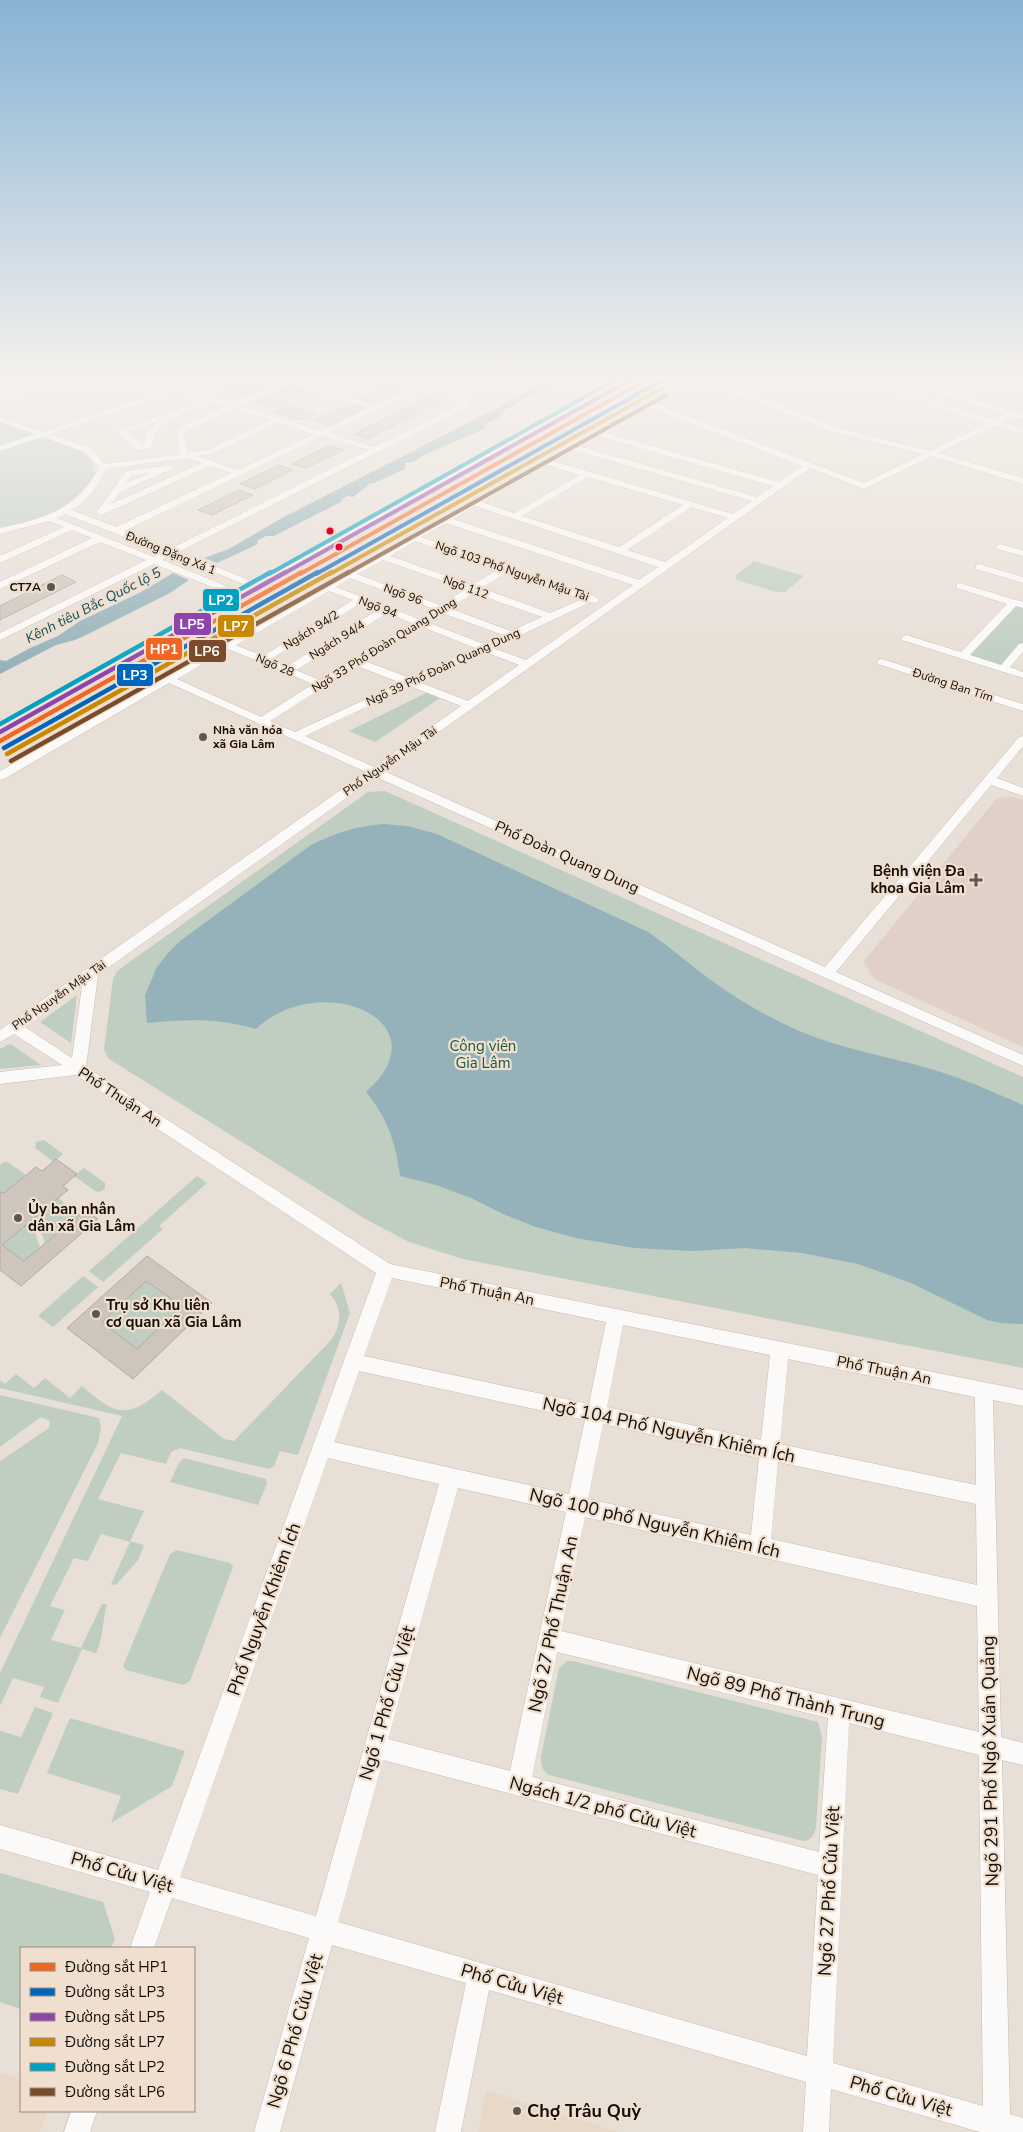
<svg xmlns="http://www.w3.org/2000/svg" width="1023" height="2132" viewBox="0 0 1023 2132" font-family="'Nunito Sans',sans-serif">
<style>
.built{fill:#e8d8c8}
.medical{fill:#e1d0c8}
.green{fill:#bfcec1}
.water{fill:#95b1b9}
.building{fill:#cec5bc;stroke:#b2aba4;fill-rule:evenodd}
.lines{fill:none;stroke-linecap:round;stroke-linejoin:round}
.minor-casing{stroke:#c4bdb6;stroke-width:1}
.major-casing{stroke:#c4bdb6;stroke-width:1}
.highway-casing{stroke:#c4bdb6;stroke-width:1}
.minor{fill:#fcfaf9;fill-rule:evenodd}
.major{fill:#fcfaf9;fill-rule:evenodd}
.highway{fill:#fcfaf9;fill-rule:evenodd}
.rail-1-far1-casing{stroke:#f0dfce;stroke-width:5.5}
.rail-1-casing{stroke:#f0dfce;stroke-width:7}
.rail-2-far1-casing{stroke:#f0dfce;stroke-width:5.5}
.rail-2-casing{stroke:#f0dfce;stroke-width:7}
.rail-3-far1-casing{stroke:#f0dfce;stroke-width:5.5}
.rail-3-casing{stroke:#f0dfce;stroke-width:7}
.rail-4-far1-casing{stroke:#f0dfce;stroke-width:5.5}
.rail-4-casing{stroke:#f0dfce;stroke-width:7}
.rail-5-far1-casing{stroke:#f0dfce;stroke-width:5.5}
.rail-5-casing{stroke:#f0dfce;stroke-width:7}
.rail-6-far1-casing{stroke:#f0dfce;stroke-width:5.5}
.rail-6-casing{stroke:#f0dfce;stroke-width:7}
.rail-1-far1{stroke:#f26522;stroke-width:4}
.rail-1{stroke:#f26522;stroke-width:4.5}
.rail-2-far1{stroke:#0065bd;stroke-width:4}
.rail-2{stroke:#0065bd;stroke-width:4.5}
.rail-3-far1{stroke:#8e44ad;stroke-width:4}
.rail-3{stroke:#8e44ad;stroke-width:4.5}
.rail-4-far1{stroke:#c98802;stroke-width:4}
.rail-4{stroke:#c98802;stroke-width:4.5}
.rail-5-far1{stroke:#01a1c4;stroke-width:4}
.rail-5{stroke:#01a1c4;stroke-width:4.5}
.rail-6-far1{stroke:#7a4b2a;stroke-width:4}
.rail-6{stroke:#7a4b2a;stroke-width:4.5}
.bus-dot{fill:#e4002b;stroke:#f0dfce;stroke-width:2}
.poi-dot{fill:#5e5750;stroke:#f0dfce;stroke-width:2}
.labels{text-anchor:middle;stroke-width:4.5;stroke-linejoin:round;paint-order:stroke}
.far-street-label{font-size:12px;fill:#130e08;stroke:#f0dfce}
.far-poi-label{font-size:12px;font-weight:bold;fill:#130e08;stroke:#f0dfce;text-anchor:end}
.far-water-label{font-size:14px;font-style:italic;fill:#124f60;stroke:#f0dfce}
.street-label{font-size:15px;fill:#130e08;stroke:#f0dfce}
.poi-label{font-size:15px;font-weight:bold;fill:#130e08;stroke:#f0dfce;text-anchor:start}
.park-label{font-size:15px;fill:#145b41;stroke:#f0dfce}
.near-street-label{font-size:18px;fill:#130e08;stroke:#f0dfce}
.near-poi-label{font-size:18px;font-weight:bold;fill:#130e08;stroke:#f0dfce;text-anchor:start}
.line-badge{stroke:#f0dfce;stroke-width:2}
.badge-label{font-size:14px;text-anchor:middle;font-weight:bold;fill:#fff}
</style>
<rect width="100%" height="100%" fill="#e8dfd6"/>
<path class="built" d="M0 2073 21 2080V2111H48L40 2132H0Z
M486 2090 618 2132H478Z"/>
<path class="medical" d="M1013 797 1023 800V1047L874 979 864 961 997 798Z"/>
<path class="green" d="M0 421 76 448 91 459 95 475C75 508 37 523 0 529Z
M754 561 804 576 785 592H776L737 580 735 576Z
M1014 602 1023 605V646L1003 669 963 656Z
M426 693 440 698 375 742 349 731Z
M385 791 1023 1077V1368L463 1259 409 1242 367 1220 109 1059 104 1050 113 979 117 971 368 792Z
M77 995 71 1043 40 1022Z
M9 1044 12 1045 41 1065 0 1069V1049Z
M44 1140 63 1154 54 1162 35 1148 36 1142Z
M6 1161 26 1175 4 1193 0 1192V1165Z
M84 1168 105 1183V1189L99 1192 95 1191 74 1176Z
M197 1176 207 1183 159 1226 163 1229 103 1282 89 1271Z
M58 1198 79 1214 45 1243 36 1216Z
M31 1220 40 1247 24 1261 2 1245Z
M83 1276 98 1287 53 1327 38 1316Z
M146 1281 182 1306 137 1349 102 1322Z
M341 1283 350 1313 298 1455 280 1451 274 1466 269 1469 180 1448 171 1452 166 1464 121 1453 98 1499 144 1511 130 1541 144 1545 138 1560 116 1585 111 1584 130 1542 101 1534 88 1561 74 1558 50 1606 65 1610 51 1640 81 1648 102 1604 107 1605C102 1621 104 1637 96 1653L82 1649 58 1703 40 1697 44 1687 13 1678 0 1706V1673L122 1416 0 1388V1380L5 1384 16 1374 34 1388 45 1378 70 1398 82 1386C115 1414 126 1421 162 1390L224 1439 234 1441 332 1339C342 1323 342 1308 330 1294Z
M0 1395 99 1418 101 1428 98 1443 0 1638V1461L49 1428 50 1421 41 1417 0 1447Z
M184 1458 266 1479 267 1484 258 1505 170 1482 179 1463Z
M177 1550 230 1563 233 1567 190 1681 183 1685 126 1670 123 1666 170 1554Z
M567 1661H573L818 1722 822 1737 816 1828C813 1836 812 1840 803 1841L549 1775C542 1770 541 1766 541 1757L559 1668Z
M35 1707 53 1713 18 1794 0 1789V1731L21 1737Z
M70 1718 185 1751 172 1786 111 1823 121 1796 47 1773Z
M0 1873 103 1902 115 1939 111 1948H21V2009L0 2002Z"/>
<path class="water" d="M561 375H570L522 400 505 410 498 418 484 425 486 428 426 454 413 462 405 463V469L374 483 367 484 369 485 353 497 348 496 341 499 343 501 274 536H266L257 541 258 544 217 563 204 558 229 549 282 518Z
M173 573 189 580 170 593 88 634 75 640 56 645 0 674V660L6 661 30 648 58 636 80 621 141 592Z
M384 824 407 826 437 834 648 932C672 948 692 967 715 983 740 1001 768 1017 797 1030 840 1049 887 1056 931 1069 963 1078 993 1092 1023 1105V1324L1001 1323 987 1320 911 1283 858 1264 802 1253 745 1248 693 1251 634 1248 576 1238 536 1227 503 1214 471 1198 436 1185 400 1176C396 1143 387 1117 366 1092 446 1021 320 968 256 1029 220 1018 184 1019 147 1023L145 995 157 967 168 953 180 941 311 845C335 833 357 826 384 824Z"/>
<path class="building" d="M266 375H291L242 397 226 392Z
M309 375H363L383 382 369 387 338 378 339 376 317 386 300 381Z
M289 386 305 391 271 407 256 402Z
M386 387 401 391 375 403 360 399Z
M428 398 441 402 368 439 354 434Z
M349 404 364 408 330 425 314 420Z
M287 405 315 414 301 420 273 412Z
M328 446 343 450 306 468 292 464Z
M279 465 293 470 255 489 240 484Z
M239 490 253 495 212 515 198 510Z
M62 575 76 582 0 620V606Z
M56 1159 77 1174 63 1186 68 1190 2 1245 24 1261 85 1210 98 1219 21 1286 0 1270V1192L4 1193 36 1167 42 1171Z
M147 1256 212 1303 133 1379 67 1328ZM146 1281 182 1306 137 1349 102 1322Z"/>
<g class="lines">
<defs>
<path id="minor" d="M27 375H39L0 390V385Z
M62 375H73L0 403V398Z
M129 375H141L178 386 211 375H223L186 389 233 403 296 375H307L295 381 375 405 418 385 386 375H399L463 392 470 399 468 407 178 552 252 581V585H246L171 555 162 560 236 590V594H230L154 564 0 640V633L146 560 100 542 0 589V582L92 538 72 530 0 563V556L64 527 49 521 0 534V528C43 519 79 509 99 467L84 452 43 437 0 451V446L35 434 0 422V417L43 432 170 389ZM289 384 369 408 321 431 241 406ZM426 387 457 396 462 400 461 404 374 447 329 433ZM178 391 206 400 116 431 137 450 150 449 159 428 187 411 213 402 226 406 184 425 176 431 180 454 105 464 90 448 51 434ZM234 409 269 420 208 450 188 453 183 434 190 429ZM160 420 148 431 143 445 126 432ZM276 422 314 434 238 470 197 456 213 454ZM322 436 368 450 170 549 124 531ZM186 458 202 463 111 504 120 492 174 468 170 465 126 471 97 512 101 515 104 514 210 466 231 473 116 527 72 510C88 500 98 486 106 469ZM151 473 126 483 132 475ZM65 514 163 552 154 557 57 518Z
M840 375H852L993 420 1009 412H1015V416L1001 422 1023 429V434L995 426 939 453 1023 478V484L932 456 864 489 810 468 384 771 825 967 1019 737 1023 736V746L997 778 1023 788V796L991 785 836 972 1023 1055V1066L376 777 98 975 86 1067 390 1264 1023 1390V1406L993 1400 1001 1737 1023 1743V1765L1002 1760 1010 2114 1023 2118V2132H980L831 2089 829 2132H803L806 2082 489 1990 461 2132H435L466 1983 332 1945 280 2132H254L309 1938 172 1898 154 1948H130L150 1892 0 1849V1825L158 1870 376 1273 76 1075 0 1084V1072L62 1065 14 1034 0 1042V1030L366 772 169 683 4 779 0 780V771L593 431H599L779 482 802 466 637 403V399H643L864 483 923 454 833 432 747 398 669 380 656 382 594 416 587 414 651 378 669 376 752 394 839 428 930 451 987 423ZM597 436 773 486 757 497 579 446ZM573 450 752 501 733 514 553 461ZM547 465 580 475 514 513 482 502ZM588 477 683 505 619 547 522 516ZM475 506 658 567 639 580 453 519ZM691 507 728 518 665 562 627 550ZM446 523 633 585 526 660 493 648 591 602 595 603 600 600 594 596 421 537ZM415 541 497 570 472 585 390 556ZM383 560 466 589 440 605 357 574ZM506 573 582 599 550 613 481 588ZM350 578 434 609 419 619 336 587ZM329 591 353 600 263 656 236 645ZM474 593 542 617 511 631 449 608ZM361 603 378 610 287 666 271 659ZM387 613 412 623 320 680 296 670ZM442 613 503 635 484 644 427 622ZM420 626 475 648 410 678 365 661ZM228 649 313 684 261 717 177 679ZM485 652 519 665 468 701 419 682ZM357 666 401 683 295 732 270 721ZM410 686 461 706 374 767 305 736ZM82 986 72 1058 25 1027ZM392 1278 606 1322 589 1404 364 1356ZM623 1325 770 1355 761 1440 607 1407ZM788 1359 975 1397 976 1485 780 1444ZM359 1371 585 1420 569 1494 334 1442ZM603 1424 759 1458 751 1535 588 1499ZM328 1458 439 1484 316 1916 180 1877ZM778 1462 976 1504 977 1585 771 1539ZM458 1488 566 1512 510 1771 388 1739ZM585 1517 977 1606 979 1732 561 1631ZM557 1652 828 1718 819 1852 532 1777ZM849 1723 979 1755 983 2106 833 2063ZM383 1760 818 1875 807 2056 338 1922Z
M1000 544 1023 550V556L997 549 995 547Z
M979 564 1023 577V583L976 569V565Z
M960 583 1023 602V608L1016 606 970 655 1001 665 1019 644 1023 643V652L1010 667 1023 672V678L902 640 901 638 906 635 961 652 1007 604 957 588V584Z
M882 659 1023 704V711L878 664 877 662 878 660Z
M71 2111H97L90 2132H64Z"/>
<path id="major" d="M879 375H894L1023 414V420Z"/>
<path id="highway" d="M630 375H643L6 733 0 735V723Z"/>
</defs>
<use href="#minor" class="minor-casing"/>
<use href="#major" class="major-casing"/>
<use href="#highway" class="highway-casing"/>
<use href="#minor" class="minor"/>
<use href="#major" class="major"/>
<use href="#highway" class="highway"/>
<defs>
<path id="rail-1-far1" d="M300 574 655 375"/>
<path id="rail-1" d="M0 741 302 572"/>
<path id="rail-2-far1" d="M316 574 659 382"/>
<path id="rail-2" d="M4 748 318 572"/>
<path id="rail-3-far1" d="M283 574 639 375"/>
<path id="rail-3" d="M0 732 286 572"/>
<path id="rail-4-far1" d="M330 574 662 388"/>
<path id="rail-4" d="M7 754 332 572"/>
<path id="rail-5-far1" d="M269 574 624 375"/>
<path id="rail-5" d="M0 724 271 572"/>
<path id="rail-6-far1" d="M346 574 666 395"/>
<path id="rail-6" d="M11 761 349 572"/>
</defs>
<use href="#rail-1-far1" class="rail-1-far1-casing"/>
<use href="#rail-1" class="rail-1-casing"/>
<use href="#rail-2-far1" class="rail-2-far1-casing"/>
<use href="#rail-2" class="rail-2-casing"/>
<use href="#rail-3-far1" class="rail-3-far1-casing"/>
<use href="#rail-3" class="rail-3-casing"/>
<use href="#rail-4-far1" class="rail-4-far1-casing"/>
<use href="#rail-4" class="rail-4-casing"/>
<use href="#rail-5-far1" class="rail-5-far1-casing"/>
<use href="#rail-5" class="rail-5-casing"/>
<use href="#rail-6-far1" class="rail-6-far1-casing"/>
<use href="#rail-6" class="rail-6-casing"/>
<use href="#rail-1-far1" class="rail-1-far1"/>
<use href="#rail-1" class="rail-1"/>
<use href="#rail-2-far1" class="rail-2-far1"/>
<use href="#rail-2" class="rail-2"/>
<use href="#rail-3-far1" class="rail-3-far1"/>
<use href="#rail-3" class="rail-3"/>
<use href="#rail-4-far1" class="rail-4-far1"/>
<use href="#rail-4" class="rail-4"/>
<use href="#rail-5-far1" class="rail-5-far1"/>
<use href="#rail-5" class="rail-5"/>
<use href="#rail-6-far1" class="rail-6-far1"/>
<use href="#rail-6" class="rail-6"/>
</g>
<linearGradient id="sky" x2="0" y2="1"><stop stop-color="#87b3d5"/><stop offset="0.56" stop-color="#f5f1ed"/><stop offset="1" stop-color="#f5f1ed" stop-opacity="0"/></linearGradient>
<rect width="1023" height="674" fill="url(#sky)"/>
<g class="bus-dot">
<circle cx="330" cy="531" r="4.5"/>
<circle cx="339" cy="547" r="4.5"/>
</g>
<g class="poi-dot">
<circle cx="51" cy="587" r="5"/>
<circle cx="203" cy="737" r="5"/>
<path d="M973.5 872.5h5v5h5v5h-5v5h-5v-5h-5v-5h5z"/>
<circle cx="18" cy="1218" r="5"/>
<circle cx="96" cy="1314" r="5"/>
<circle cx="517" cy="2111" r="5"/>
</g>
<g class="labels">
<g class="far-street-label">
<text transform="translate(171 553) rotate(22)" y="4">Đường Đặng Xá 1</text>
<text transform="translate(512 571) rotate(19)" y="4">Ngõ 103 Phố Nguyễn Mậu Tài</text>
<text transform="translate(466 587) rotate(20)" y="4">Ngõ 112</text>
<text transform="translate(403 594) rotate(20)" y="4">Ngõ 96</text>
<text transform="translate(378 607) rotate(21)" y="4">Ngõ 94</text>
<text transform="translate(311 630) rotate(-32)" y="4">Ngách 94/2</text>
<text transform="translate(337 640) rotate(-32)" y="4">Ngách 94/4</text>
<text transform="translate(384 645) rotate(-32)" y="4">Ngõ 33 Phố Đoàn Quang Dung</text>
<text transform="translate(275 665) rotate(23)" y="4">Ngõ 28</text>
<text transform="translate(443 667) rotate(-25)" y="4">Ngõ 39 Phố Đoàn Quang Dung</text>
<text transform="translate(953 685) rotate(18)" y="4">Đường Ban Tím</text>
<text transform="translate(390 761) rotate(-35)" y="4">Phố Nguyễn Mậu Tài</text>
<text transform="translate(59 995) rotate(-35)" y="4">Phố Nguyễn Mậu Tài</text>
</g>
<g class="far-poi-label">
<text x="41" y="591">CT7A</text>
<text x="213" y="734" text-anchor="start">Nhà văn hóa<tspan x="213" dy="14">xã Gia Lâm</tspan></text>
</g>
<g class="far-water-label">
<text transform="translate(93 605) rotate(-27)" y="5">Kênh tiêu Bắc Quốc lộ 5</text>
</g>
<g class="street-label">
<text transform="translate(567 857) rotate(24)" y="5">Phố Đoàn Quang Dung</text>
<text transform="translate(120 1097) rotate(33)" y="5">Phố Thuận An</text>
<text transform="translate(487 1291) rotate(11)" y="5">Phố Thuận An</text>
<text transform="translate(884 1370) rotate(11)" y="5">Phố Thuận An</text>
</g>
<g class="poi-label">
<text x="965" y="876" text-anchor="end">Bệnh viện Đa<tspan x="965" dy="17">khoa Gia Lâm</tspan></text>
<text x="28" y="1214">Ủy ban nhân<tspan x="28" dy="17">dân xã Gia Lâm</tspan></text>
<text x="106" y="1310">Trụ sở Khu liên<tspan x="106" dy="17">cơ quan xã Gia Lâm</tspan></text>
</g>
<g class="park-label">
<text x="483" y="1051">Công viên<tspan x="483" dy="17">Gia Lâm</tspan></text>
</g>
<g class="near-street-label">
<text transform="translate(669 1430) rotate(12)" y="6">Ngõ 104 Phố Nguyễn Khiêm Ích</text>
<text transform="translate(655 1523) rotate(13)" y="6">Ngõ 100 phố Nguyễn Khiêm Ích</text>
<text transform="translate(264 1609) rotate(-70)" y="6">Phố Nguyễn Khiêm Ích</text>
<text transform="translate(553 1624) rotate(-78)" y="6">Ngõ 27 Phố Thuận An</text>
<text transform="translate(786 1697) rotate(14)" y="6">Ngõ 89 Phố Thành Trung</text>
<text transform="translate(387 1703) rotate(-74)" y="6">Ngõ 1 Phố Cửu Việt</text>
<text transform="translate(990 1761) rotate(-91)" y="6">Ngõ 291 Phố Ngô Xuân Quảng</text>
<text transform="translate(603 1807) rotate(15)" y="6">Ngách 1/2 phố Cửu Việt</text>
<text transform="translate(122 1872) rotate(16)" y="6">Phố Cửu Việt</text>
<text transform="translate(829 1891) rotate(-87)" y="6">Ngõ 27 Phố Cửu Việt</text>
<text transform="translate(512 1984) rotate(16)" y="6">Phố Cửu Việt</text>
<text transform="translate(295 2031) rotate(-74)" y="6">Ngõ 6 Phố Cửu Việt</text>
<text transform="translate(901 2096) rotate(16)" y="6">Phố Cửu Việt</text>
</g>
<g class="near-poi-label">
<text x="527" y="2117">Chợ Trâu Quỳ</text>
</g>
</g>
<g class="line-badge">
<rect x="202" y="588" width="38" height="24" rx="5" fill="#01a1c4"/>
<rect x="173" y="612" width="39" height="24" rx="5" fill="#8e44ad"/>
<rect x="217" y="614" width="38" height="24" rx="5" fill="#c98802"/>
<rect x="145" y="637" width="38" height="24" rx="5" fill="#f26522"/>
<rect x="188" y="639" width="39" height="24" rx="5" fill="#7a4b2a"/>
<rect x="116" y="663" width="38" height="24" rx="5" fill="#0065bd"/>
</g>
<g class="badge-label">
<text x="221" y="605">LP2</text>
<text x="192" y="629">LP5</text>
<text x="236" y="631">LP7</text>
<text x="164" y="654">HP1</text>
<text x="207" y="656">LP6</text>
<text x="135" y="680">LP3</text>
</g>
<rect x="20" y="1947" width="175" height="165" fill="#f0dfce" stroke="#988b7f"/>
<rect x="30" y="1963" width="25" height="8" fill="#f26522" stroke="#988b7f"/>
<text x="65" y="1972" font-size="15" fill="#130e08">Đường sắt HP1</text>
<rect x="30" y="1988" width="25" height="8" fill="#0065bd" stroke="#988b7f"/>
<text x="65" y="1997" font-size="15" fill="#130e08">Đường sắt LP3</text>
<rect x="30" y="2013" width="25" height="8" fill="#8e44ad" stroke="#988b7f"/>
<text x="65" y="2022" font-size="15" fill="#130e08">Đường sắt LP5</text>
<rect x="30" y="2038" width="25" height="8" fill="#c98802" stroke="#988b7f"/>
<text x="65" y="2047" font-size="15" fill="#130e08">Đường sắt LP7</text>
<rect x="30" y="2063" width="25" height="8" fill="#01a1c4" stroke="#988b7f"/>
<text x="65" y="2072" font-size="15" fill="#130e08">Đường sắt LP2</text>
<rect x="30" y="2088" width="25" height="8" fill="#7a4b2a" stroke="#988b7f"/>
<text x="65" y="2097" font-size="15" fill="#130e08">Đường sắt LP6</text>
</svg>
